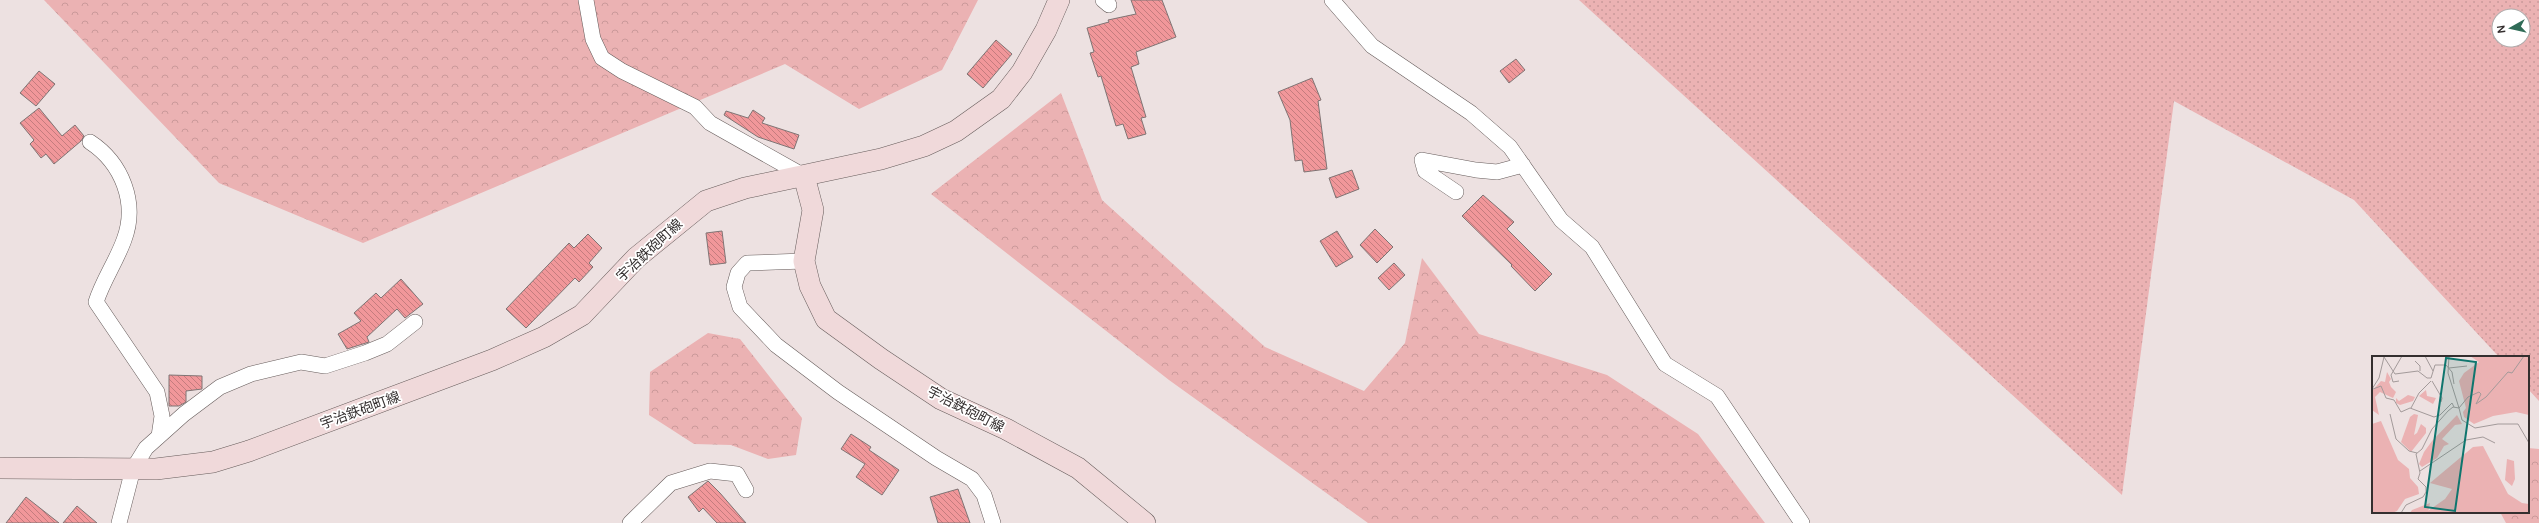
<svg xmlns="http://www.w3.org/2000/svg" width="2539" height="523" viewBox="0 0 2539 523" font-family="'DM Sans','Noto Sans JP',sans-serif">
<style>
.grass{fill:url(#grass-dots);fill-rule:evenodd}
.forest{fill:url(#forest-crowns)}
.building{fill:url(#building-back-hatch);stroke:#7f7474}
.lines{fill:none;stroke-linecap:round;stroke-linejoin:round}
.street-casing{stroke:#665c5b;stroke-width:16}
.secondary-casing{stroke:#665c5b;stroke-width:22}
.street{stroke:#fff;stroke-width:15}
.secondary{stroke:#f0d9da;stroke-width:21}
.labels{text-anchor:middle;stroke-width:3.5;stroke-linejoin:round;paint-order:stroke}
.street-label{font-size:14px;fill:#342f2f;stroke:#fff}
.inset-road{fill:none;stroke:#a39a9a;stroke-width:1}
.view{fill:#0f766e;fill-opacity:0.15;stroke:#0f766e;stroke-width:2}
.inset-edge{fill:none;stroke:#342f2f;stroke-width:2}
</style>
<defs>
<pattern id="grass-dots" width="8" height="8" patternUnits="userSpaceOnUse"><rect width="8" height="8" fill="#ebb2b3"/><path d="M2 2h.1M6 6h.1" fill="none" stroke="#ca999a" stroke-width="1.8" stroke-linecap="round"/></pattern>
<pattern id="forest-crowns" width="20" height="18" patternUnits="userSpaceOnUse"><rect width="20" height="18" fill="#ebb2b3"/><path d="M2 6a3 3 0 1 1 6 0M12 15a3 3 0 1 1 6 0" fill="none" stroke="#ca999a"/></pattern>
<pattern id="building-back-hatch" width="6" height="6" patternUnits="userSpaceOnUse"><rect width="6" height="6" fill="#f1979a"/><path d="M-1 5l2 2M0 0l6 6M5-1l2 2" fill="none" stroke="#c47c7e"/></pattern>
</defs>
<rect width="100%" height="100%" fill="#ede1e1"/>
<path class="grass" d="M1579 0H2539V401L2528 389V357H2499L2354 200 2174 101 2122 495ZM2499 16H2523V40H2499Z"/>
<path class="forest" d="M44 0H978L942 70 859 109 785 64 363 243 219 183Z
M1061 93 1102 200 1265 347 1364 391 1405 343 1422 258 1479 334 1607 375 1698 434 1765 523H1368L1169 380 931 194Z
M708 333 740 339 802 418 796 455 768 459 731 445 694 444 649 415 650 372Z
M2528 448 2539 449V523H2506L2500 512H2528Z"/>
<path class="building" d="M1131 0H1162L1176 37 1136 52 1139 64 1131 67 1146 117 1141 118 1146 134 1128 139 1123 124 1116 126 1101 76 1098 77 1090 53 1094 52 1087 28 1109 22 1108 20 1136 14Z
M996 40 1012 54 983 88 967 74Z
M1516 59 1525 70 1509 83 1500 71Z
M39 71 55 84 36 106 20 93Z
M1312 78 1321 100 1318 101 1327 169 1304 172 1302 160 1295 161 1290 120 1278 92Z
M39 108 62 136 75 125 84 136 81 141 54 164 46 154 41 158 30 144 34 140 20 123Z
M753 110 765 118 762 123 799 135 794 149 758 137 724 115 726 111 748 118Z
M1352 170 1359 189 1336 198 1329 178Z
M1483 195 1514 222 1507 229 1552 274 1535 291 1511 266 1512 265 1462 216Z
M1375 229 1393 247 1377 263 1360 245Z
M722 231 726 263 710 265 706 233Z
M1337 231 1353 257 1336 267 1320 241Z
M588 234 602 248 589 263 593 267 579 282 575 278 526 328 506 309 569 243 574 248Z
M1394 263 1405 275 1389 290 1378 278Z
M401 279 423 304 405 318 397 309 367 337 369 342 347 349 338 334 361 321 354 313 376 293 381 298Z
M169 375 202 376V389L186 391V402L179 406H169Z
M851 434 871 447 869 450 899 470 882 495 856 477 865 464 841 449Z
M708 481 720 493 746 523H717L703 508 699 512 688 497Z
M958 489 970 523H938L930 497Z
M26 497 59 523H6Z
M77 506 97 523H63Z"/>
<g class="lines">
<defs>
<path id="street" d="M586 0 593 39 602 58 622 71 695 107 710 123 804 176
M1103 0 1109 5
M1332 0 1372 46 1471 113 1510 147 1561 220 1592 247 1665 364 1717 396 1802 523
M90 142C122 163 138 203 124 240 116 262 103 280 96 302L157 392 162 416 159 436
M1456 192 1425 171 1422 160 1476 170 1497 172 1523 165
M804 261 747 263 738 273 734 287 740 307 776 345 838 392 936 458 972 479 984 495 993 523
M119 523 133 469 146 448 184 414 220 387 251 374 301 362 325 366 365 353 387 344 415 322
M630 523 671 483 710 471 737 474 746 490"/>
<path id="secondary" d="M804 176 813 210 804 261 810 286 826 319 881 359 941 399 1006 429 1078 468 1145 523
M0 468 156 469 213 462 249 451 492 360 544 337 582 315 636 258 706 201 745 188 881 159 924 146 956 131 1001 99 1022 72 1046 30 1059 0"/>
</defs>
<use href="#street" class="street-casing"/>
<use href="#secondary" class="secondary-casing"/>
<use href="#street" class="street"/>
<use href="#secondary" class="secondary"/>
</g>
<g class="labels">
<g class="street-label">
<text transform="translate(649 250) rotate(-43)" y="5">宇治鉄砲町線</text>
<text transform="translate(966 409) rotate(27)" y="5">宇治鉄砲町線</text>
<text transform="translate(360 410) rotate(-20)" y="5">宇治鉄砲町線</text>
</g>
</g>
<g transform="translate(2372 356)">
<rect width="157" height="157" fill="#ede1e1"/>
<path d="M111 90 136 138 150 147 157 148V157H53L73 143 80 133 58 127 101 91ZM135 103 142 105 143 123 140 130 133 124Z" fill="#ebb2b3"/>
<path d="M98 0H157V59L144 56 121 60 102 68 92 61 91 56 94 52 87 25 92 17 107 6ZM15 16 19 23 17 26 19 31 24 36 21 42 8 36 3 41 7 59 0 54V35L9 25 13 26ZM54 34 55 40 64 42 61 48 47 40ZM36 39 43 41 41 45 28 49 24 47V42L27 45ZM42 58 46 59 42 79 45 77 49 68 54 72V77L39 96 29 86 38 61ZM85 59 90 68 83 69 70 83 77 88 72 90 65 102 50 111 47 108 52 96 60 85ZM9 65 26 104 37 113 38 122 46 131 47 138 33 143 25 155 20 157H0V68ZM58 147 56 157H38L40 154Z" fill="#ebb2b3"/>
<path class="inset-road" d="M53 0 61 15M152 0 140 17 136 16 114 41 104 48 109 38 107 36 96 41 87 52 90 64 103 72 126 68H146L157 87M43 5 48 10V15M77 12 95 10M27 25 21 26 19 19 30 0M60 25 70 42 69 46M0 33 7 22 12 1 23 18 46 15 55 22H59L63 9H74L80 16 82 28M1 33 9 30 14 42 22 44 29 56 38 52 62 61 68 59 80 47 82 51M39 52 47 37 59 25M18 58 24 83 37 95 45 97M48 115 94 84 111 81 123 87M29 157 34 149 51 141 54 136V131L46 123 48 117 44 98 50 93 60 73 76 55 81 51 87 52 76 17 77 0"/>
<path class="view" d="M74 2 104 6 83 155 53 151Z"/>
<rect width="157" height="157" class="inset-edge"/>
</g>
<g transform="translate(2511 28) rotate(262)"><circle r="19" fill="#ffffff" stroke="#aeacac"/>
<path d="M0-3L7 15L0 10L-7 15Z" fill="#306c57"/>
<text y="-6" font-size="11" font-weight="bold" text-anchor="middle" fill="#342f2f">N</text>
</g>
</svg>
